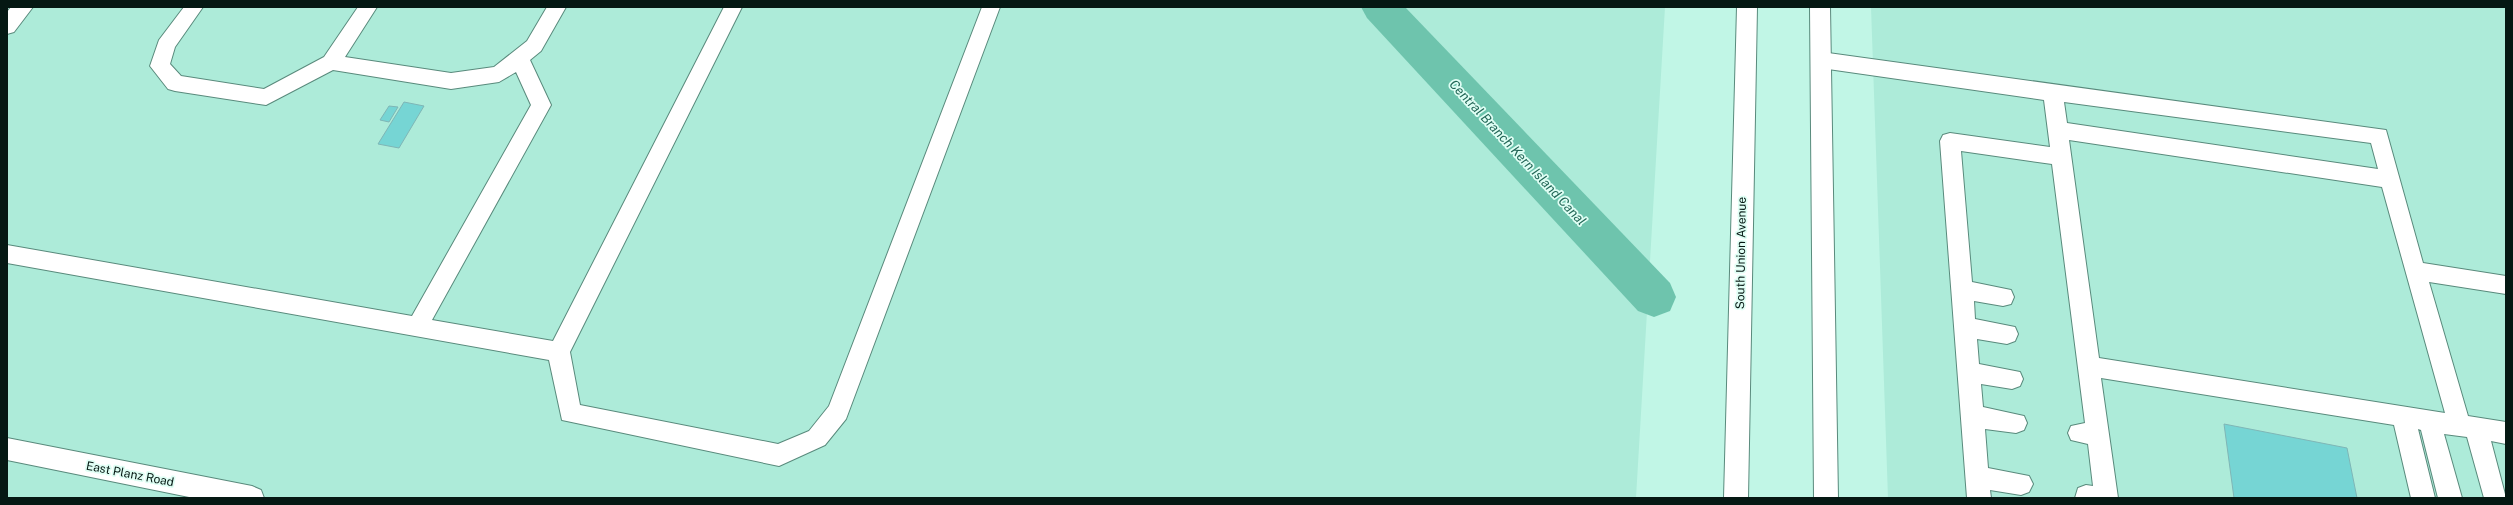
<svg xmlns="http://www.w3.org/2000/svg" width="2513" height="505" viewBox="0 0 2513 505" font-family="'Public Sans',sans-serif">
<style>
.built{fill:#adebd9}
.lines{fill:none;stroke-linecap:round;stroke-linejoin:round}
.canal{fill:#6ec4ad;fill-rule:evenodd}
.building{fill:#76d5d4;stroke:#7fb6b6}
.lane-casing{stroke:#598a7c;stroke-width:2}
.street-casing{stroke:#598a7c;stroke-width:2}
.primary-casing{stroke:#598a7c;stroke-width:2}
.lane{fill:#fff;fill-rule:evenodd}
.street{fill:#fff;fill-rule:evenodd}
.primary{fill:#fff;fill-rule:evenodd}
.labels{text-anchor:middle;stroke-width:3.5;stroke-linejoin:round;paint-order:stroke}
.street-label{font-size:12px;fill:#051813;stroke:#dffef4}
.water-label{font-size:13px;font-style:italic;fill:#216555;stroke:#dffef4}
</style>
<rect width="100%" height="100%" fill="#c1f6e6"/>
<path class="built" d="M7 7H1665L1636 498H7Z
M1871 7H2506V498H1888Z"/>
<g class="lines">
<path class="canal" d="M1361 7H1405L1670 283 1676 297 1670 311 1654 317 1638 311 1367 18Z"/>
</g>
<path class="building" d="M404 102 424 106 399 148 378 144Z
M389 106 398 107 389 122 380 120Z
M2224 424 2347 448 2357 498H2234Z"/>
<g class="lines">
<defs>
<path id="lane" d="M184 7H203L175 47 170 64 181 76 264 89 324 57 358 7H377L345 57 451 73 494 67 527 41 547 7H566L541 51 530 60 551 105 432 320 553 341 724 7H742L570 352 580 405 778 444 809 431 829 406 982 7H1000L846 419 825 445 779 466 562 420 549 360 7 263V245L412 316 531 105 516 72 499 82 451 89 333 70 266 105 175 91 168 89 150 66 159 40Z
M1821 52 2386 130 2423 263 2506 276V294L2429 282 2468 416 2506 422V444L2491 441 2506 498H2484L2467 437 2444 434 2462 498H2438L2421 430 2418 429 2435 498H2411L2394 425 2101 378 2118 498H2075L2078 488 2086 485 2093 486 2088 444 2071 440 2068 433 2071 426 2085 423 2052 164 1961 151 1972 282 2011 290 2014 297 2011 304 2003 306 1974 301 1975 319 2015 327 2018 334 2015 341 2007 344 1977 339 1979 364 2020 372 2023 379 2020 386 2012 389 1981 384 1983 407 2024 416 2027 423 2024 430 2016 433 1985 429 1988 468 2029 476 2033 484 2029 492 2021 495 1990 490 1991 498H1967L1940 141 1943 135 1950 133 2050 147 2044 100 1821 68 1814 65 1811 60 1814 55ZM2064 102 2371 143 2378 169 2067 123ZM2069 140 2382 187 2445 413 2099 358Z"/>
<path id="street" d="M11 7H33L14 32 7 34V12Z
M7 438 252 486 261 490 264 498H194L7 460Z"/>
<path id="primary" d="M1737 7H1757L1748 498H1724Z
M1810 7H1830L1838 498H1814Z"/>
</defs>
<use href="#lane" class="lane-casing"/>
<use href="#street" class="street-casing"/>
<use href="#primary" class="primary-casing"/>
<use href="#lane" class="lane"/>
<use href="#street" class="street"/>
<use href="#primary" class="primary"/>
</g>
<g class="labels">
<g class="street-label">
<text transform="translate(1741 253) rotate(-89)" y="4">South Union Avenue</text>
<text transform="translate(130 474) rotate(11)" y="4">East Planz Road</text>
</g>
<g class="water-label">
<text transform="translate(1518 152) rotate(47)" y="5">Central Branch Kern Island Canal</text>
</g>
</g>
<rect width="2513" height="505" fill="none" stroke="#051813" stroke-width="16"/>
</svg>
